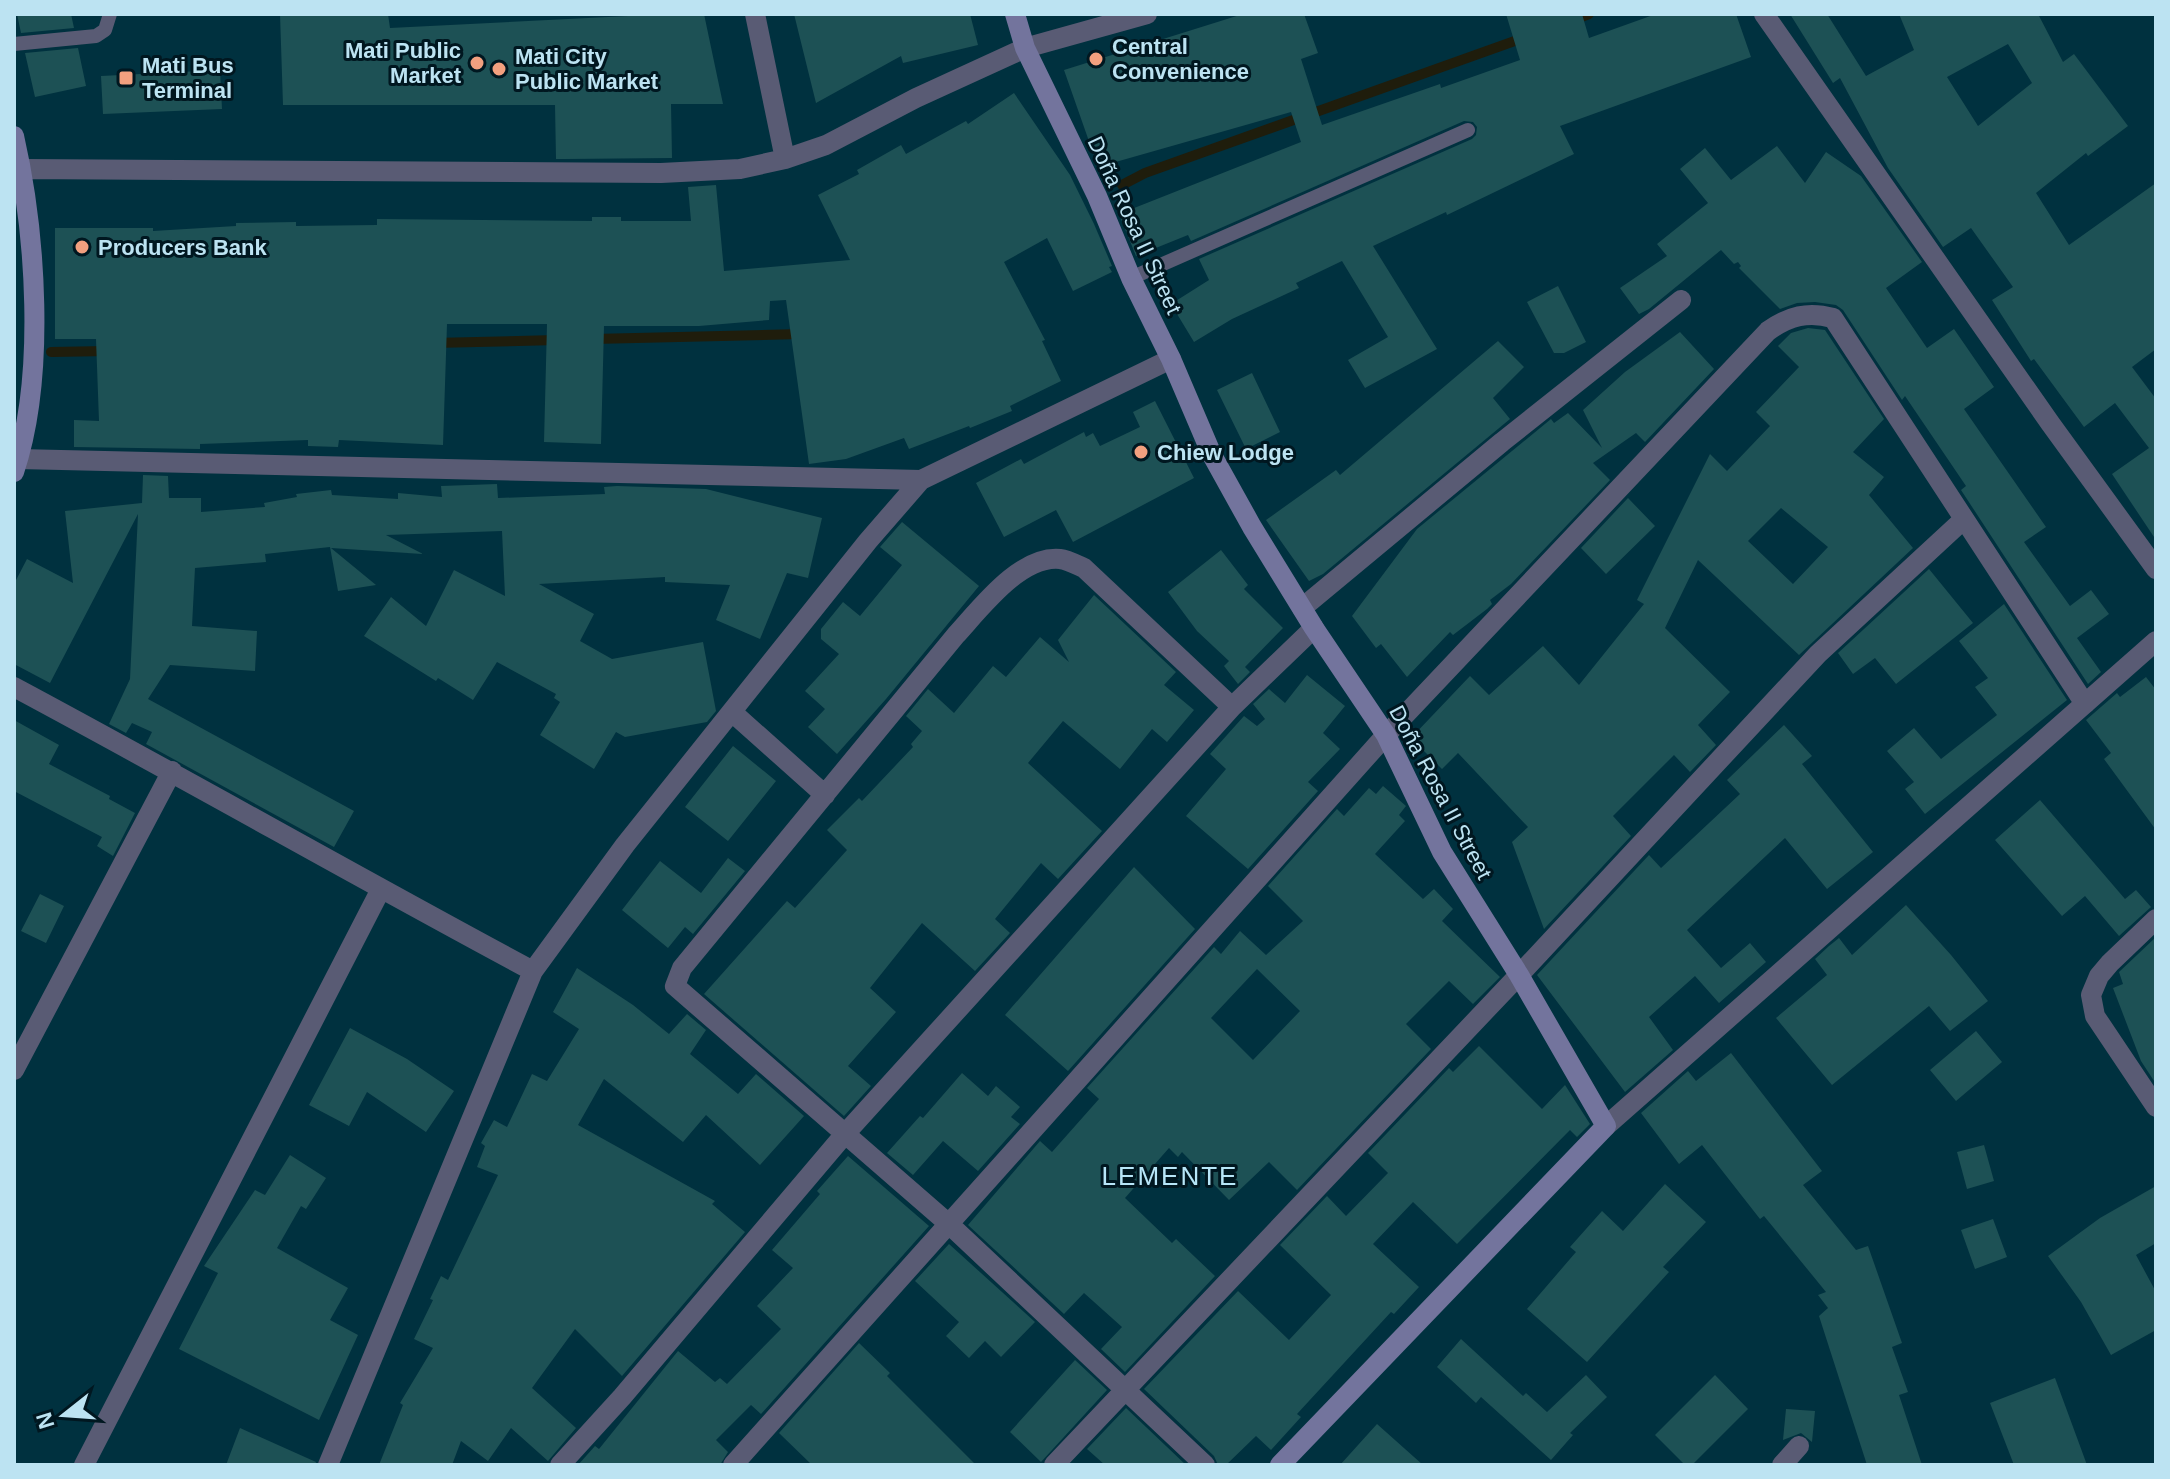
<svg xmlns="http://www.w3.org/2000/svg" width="2170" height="1479" viewBox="0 0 2170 1479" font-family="Arial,sans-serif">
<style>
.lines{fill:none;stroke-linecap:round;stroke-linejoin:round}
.stream{stroke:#1f1d0c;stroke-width:10}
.building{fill:#1d5155;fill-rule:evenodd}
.lane{stroke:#595b74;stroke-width:14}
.street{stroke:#595b74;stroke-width:20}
.secondary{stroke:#73749d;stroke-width:20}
.poi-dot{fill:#f2a07f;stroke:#001720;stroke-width:3}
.labels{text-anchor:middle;stroke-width:6;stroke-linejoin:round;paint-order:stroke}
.poi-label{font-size:22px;font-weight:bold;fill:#bce3f2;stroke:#001720;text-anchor:start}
.street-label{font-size:22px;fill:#bce3f2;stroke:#001720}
.quarter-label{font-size:26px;letter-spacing:2px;fill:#b7e6f8;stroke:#001720}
</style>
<rect width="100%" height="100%" fill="#00313f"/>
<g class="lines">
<path class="stream" d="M1571 21 1589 14
M1122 185 1145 173 1526 37
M593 339 801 334
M433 343 557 340
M51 352 109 351"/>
</g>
<path class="building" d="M17 14H71L74 28 21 33Z
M280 14H388L390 28 628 16V14H704L723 104H671L672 158 566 159H556L555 105H283Z
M794 14H970L978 45 903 63 901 56 816 103Z
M1243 14H1304L1318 53 1301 59 1322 125 1440 84 1441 88 1520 60 1506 14H1582L1589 38 1656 14H1736L1751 57 1560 126 1574 154 1447 215 1446 212 1373 246 1437 349 1365 388 1348 360 1388 337 1342 261 1296 283 1299 288 1232 319 1194 342 1171 304 1209 280 1199 259 1472 139 1476 135 1477 127 1473 122 1464 121 1191 241 1188 235 1136 256 1119 214 1301 142 1291 112 1098 167 1064 70Z
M1790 14H1827L1866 76 1914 50 1899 14H2038L2063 62 2074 54 2128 126 2088 156 2086 153 2036 193 2069 245 2156 183V349L2132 367 2156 399V540L2112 474 2149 448 2115 403 2084 427 2034 359 2031 361 1992 300 2013 287 1971 228 1943 247 1888 168 1840 78 1833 83ZM2008 44 2032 83 1978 126 1947 77Z
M78 48 86 86 35 97 25 53Z
M220 70 222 109 103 114 101 76Z
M1014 93 1070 175 1094 224 1112 266 1109 267 1112 272 1073 291 1047 238 1004 262 1045 340 1042 341 1061 381 1010 406 1012 411 970 428 969 426 909 449 904 438 846 459 809 464 786 300 770 301 769 320 699 326H604L601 444 544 442 547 324H447L443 445 339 440 338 447 308 446V440L200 444V449L74 447V420L99 421 96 339H55V228H153V231L236 226V223L296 222V226L377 225V219L592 221V217H621V221H691L688 187 716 185 724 271 850 260 818 195 859 174 857 170 901 145 906 154 966 121 968 124Z
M1777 146 1805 183 1826 152 1861 176 1922 262 1886 288 1927 348 1954 329 1994 387 1964 409 2046 527 2024 542 2070 606 2091 590 2109 614 2077 638 2101 672 2088 684 1961 490 1966 486 1905 396 1902 400 1843 310 1836 305 1815 302 1797 303 1780 309 1739 268 1741 266 1738 262 1734 264 1721 250 1649 309 1639 314 1620 288 1667 256 1657 244 1708 203 1680 169 1705 148 1731 180Z
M1558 286 1586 342 1564 353H1554L1527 302Z
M1808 328 1825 330 1884 419 1853 452 1884 477 1869 495 1913 548 1799 655 1698 560 1665 628 1730 692 1698 725 1716 745 1690 772 1674 755 1613 816 1631 836 1544 929 1512 842 1528 827 1458 753 1442 769 1411 738 1470 676 1489 695 1543 646 1579 685 1644 604 1637 600 1710 454 1727 471 1770 426 1756 412 1799 367 1778 346 1791 333ZM1781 508 1828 547 1793 584 1748 541Z
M1680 332 1714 369 1645 442 1636 433 1593 463 1610 480 1511 584 1490 600 1492 604 1487 609 1453 635 1450 632 1407 677 1381 644 1376 648 1352 616 1417 529 1551 419 1554 423 1568 413 1602 448 1583 410 1625 372Z
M1498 341 1524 367 1493 398 1510 419 1323 574 1309 581 1266 520 1336 470 1340 475Z
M1252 373 1280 432 1246 449 1217 390Z
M1155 401 1194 478 1073 542 1056 510 1004 537 976 483 1021 459 1024 464 1084 432 1086 437 1093 433 1100 446 1140 427 1133 412Z
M143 475 168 476 169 498H201V512L265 507 264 503 297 497 296 494 331 490 332 495 398 499V493L442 497 441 486 497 484 498 498 605 494 604 487 617 486 706 489 822 518 808 578 787 573 760 639 716 620 730 585 665 582V577L539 584 594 614 580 641 612 659 703 642 716 711 707 722 625 737 616 732 594 769 540 735 560 702 554 698 556 694 497 662 473 700 438 678 436 681 364 636 391 597 426 626 454 570 505 596 502 531 386 535 423 554 331 548 376 585 338 591 330 547 265 554 266 562 195 568 192 626 257 631 255 671 170 665 148 699 354 811 334 847 146 744 152 732 132 723 126 733 109 724 130 679 138 514 50 683 14 664V584L27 559 73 583 65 511 142 503Z
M1628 498 1655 526 1606 574 1581 548Z
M902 522 979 586 886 699 837 754 808 727 825 709 805 691 839 654 821 639V629L843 602 860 616 902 565 880 547Z
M1221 550 1248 585 1244 589 1283 628 1245 667 1250 672 1238 684 1224 666 1229 661 1197 631 1168 592Z
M1929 569 1973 623 1896 684 1875 658 1853 674 1838 653Z
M1094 595 1176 672 1164 685 1194 710 1167 742 1152 729 1120 769 1063 721 1028 763 1102 831 1058 879 1041 863 995 919 1010 933 975 971 922 923 870 988 896 1012 848 1066 871 1086 844 1116 704 994 787 901 795 908 847 850 827 830 859 798 862 801 913 747 911 744 922 731 906 716 928 689 954 713 993 666 1006 677 1040 637 1069 662 1058 640Z
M2004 604 2067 700 1925 814 1905 789 1914 782 1887 751 1914 728 1941 759 1997 715 1975 687 1988 678 1959 641Z
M1307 675 1345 706 1323 733 1340 749 1308 782 1318 791 1248 869 1186 816 1226 769 1210 754 1244 716 1257 726 1265 719 1253 704 1269 689 1285 703Z
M2146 677 2156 690V830L2104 759 2111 753 2086 720 2117 693 2120 697Z
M14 720 59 745 49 764 110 796 109 799 135 813 113 856 97 846 102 837 14 791Z
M1784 725 1812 756 1802 764 1873 852 1827 889 1785 838 1687 930 1721 968 1750 943 1766 962 1719 1003 1695 976 1649 1017 1673 1050 1625 1092 1537 975 1649 855 1661 868 1740 794 1727 780Z
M733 746 776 781 728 841 685 807Z
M1383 786 1406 806 1399 815 1405 821 1375 854 1423 899 1434 889 1453 909 1442 921 1500 977 1473 1004 1449 981 1406 1024 1431 1049 1297 1190 1269 1162 1229 1200 1182 1152 1178 1157 1169 1148 1125 1198 1172 1243 1176 1239 1215 1276 1125 1372 1101 1349 1122 1327 1084 1293 1064 1314 968 1225 1040 1141 1052 1152 1099 1099 1087 1088 1214 947 1221 954 1240 931 1266 955 1303 921 1268 886 1337 809 1344 816 1369 788 1376 794ZM1257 969 1300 1011 1253 1060 1211 1018Z
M2040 800 2125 899 2136 890 2151 907 2119 936 2085 896 2062 916 1995 840Z
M728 858 745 871 693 934 685 927 668 948 622 910 660 861 701 893Z
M1134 867 1195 929 1068 1071 1005 1015Z
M40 894 64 906 46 943 21 931Z
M1906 905 1951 955 1988 1001 1950 1031 1929 1006 1832 1085 1776 1018 1827 975 1815 959 1829 946 1839 938 1852 955Z
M2156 937V1084L2141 1061 2113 988 2123 984 2119 972Z
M577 968 633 1005 669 1034 687 1014 706 1030 690 1054 738 1094 756 1074 804 1116 760 1165 706 1115 683 1142 604 1079 578 1125 715 1201 712 1204 745 1232 622 1376 575 1329 532 1388 576 1428 548 1461 511 1428 488 1461 461 1441 452 1465H379L403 1405 400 1403 433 1348 414 1339 433 1300 430 1299 441 1276 448 1280 498 1175 477 1167 485 1146 481 1143 494 1120 507 1127 532 1074 547 1081 579 1029 553 1012Z
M350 1028 407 1059 454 1091 426 1132 367 1092 349 1126 309 1105Z
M1976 1031 2002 1062 1956 1101 1930 1070Z
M1479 1046 1542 1109 1565 1085 1590 1124 1577 1137 1570 1130 1457 1244 1413 1202 1373 1244 1419 1287 1394 1314 1391 1312 1297 1414 1301 1417 1271 1450 1256 1436 1226 1465H1218L1214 1456 1144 1389 1238 1291 1289 1340 1331 1295 1280 1245 1327 1196 1346 1216 1388 1173 1368 1153 1449 1068 1453 1072Z
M1731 1053 1822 1171 1803 1185 1856 1250 1868 1246 1902 1343 1892 1347 1908 1392 1899 1395 1922 1465H1867L1819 1316 1828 1308 1818 1295 1826 1292 1764 1216 1760 1219 1702 1145 1679 1164 1641 1113 1688 1071 1696 1081Z
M962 1073 988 1096 996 1086 1020 1107 1011 1117 1020 1124 978 1171 943 1141 913 1175 887 1153 920 1116 923 1118Z
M1984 1145 1994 1181 1967 1189 1957 1152Z
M290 1155 326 1178 306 1209 301 1206 277 1248 348 1288 330 1320 358 1335 319 1420 179 1349 218 1273 204 1266 255 1190 265 1195Z
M848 1156 929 1226 761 1414 751 1405 716 1440 728 1452 720 1465H578L595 1446 599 1449 678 1351 715 1382 720 1378 727 1384 781 1329 757 1306 793 1268 772 1250 820 1194 817 1191Z
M1665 1184 1706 1222 1663 1267 1669 1272 1587 1362 1527 1309 1576 1252 1570 1247 1602 1211 1623 1231Z
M2156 1186V1243L2136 1255 2156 1292V1330L2111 1355 2081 1302 2048 1256 2100 1218Z
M1993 1219 2007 1257 1975 1269 1961 1230Z
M949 1244 1035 1322 1001 1357 985 1341 969 1358 946 1336 959 1322 915 1281Z
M1461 1339 1523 1396 1526 1393 1547 1412 1586 1375 1607 1397 1570 1433 1573 1435 1551 1460 1481 1397 1476 1403 1437 1367Z
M859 1343 890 1373 887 1376 976 1465H812L779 1433Z
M1075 1360 1107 1390 1041 1462 1010 1432Z
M1715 1375 1748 1409 1692 1465H1685L1655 1435Z
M2055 1378 2087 1465H2014L1990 1403Z
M1126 1408 1186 1465H1105L1087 1449Z
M1786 1409 1815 1411 1812 1442 1801 1433 1783 1440Z
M1377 1424 1423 1465H1340Z
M240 1428 316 1462 315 1465H226Z"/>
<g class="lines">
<path class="lane" d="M14 44 96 36 105 30 110 14
M1131 278 1468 130"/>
<path class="street" d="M755 14 785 159
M1764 14 2050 423 2156 569
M14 172 22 169 661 173 740 169 785 159 826 145 916 98 1025 48 1147 14
M18 459 921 480
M1302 608 1502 442 1681 300
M14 687C188 780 359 878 533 971
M732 712 825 795
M2156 919 2110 963 2099 976 2091 995 2095 1016 2156 1107
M14 1070 172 771
M1606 1126 2156 641
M84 1465 381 889
M328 1465 533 971 625 845 868 541 921 480 1171 359
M560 1465 622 1397 844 1135 1232 707 1314 628
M733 1465 1386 735 1768 331C1789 316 1808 311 1833 318L2085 704
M1054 1465 1519 975 1818 654 1963 520
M1205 1465 950 1225 675 986 682 968 956 635C980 609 1020 555 1060 559 1068 560 1077 565 1084 568L1232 707
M1782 1465 1799 1446"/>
<path class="secondary" d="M1015 14 1025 48 1097 196 1131 278 1171 359 1212 455 1252 527 1314 628 1386 735 1442 852 1519 975 1606 1126 1280 1465
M14 136C36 233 46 377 14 472"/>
</g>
<g class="poi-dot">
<circle cx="1096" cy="59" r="8"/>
<circle cx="477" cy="63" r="8"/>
<circle cx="499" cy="69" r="8"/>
<rect x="118" y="70" width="16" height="16" rx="4"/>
<circle cx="82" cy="247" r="8"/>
<circle cx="1141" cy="452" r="8"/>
</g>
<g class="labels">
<g class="poi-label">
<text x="1112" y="54">Central<tspan x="1112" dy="25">Convenience</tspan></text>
<text x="461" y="58" text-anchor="end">Mati Public<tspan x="461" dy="25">Market</tspan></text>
<text x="515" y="64">Mati City<tspan x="515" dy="25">Public Market</tspan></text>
<text x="142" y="73">Mati Bus<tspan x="142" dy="25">Terminal</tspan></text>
<text x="98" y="255">Producers Bank</text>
<text x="1157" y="460">Chiew Lodge</text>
</g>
<g class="street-label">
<text transform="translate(1135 225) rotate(65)" y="8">Doña Rosa II Street</text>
<text transform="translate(1441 792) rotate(62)" y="8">Doña Rosa II Street</text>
</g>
<g class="quarter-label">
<text x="1170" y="1185">LEMENTE</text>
</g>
</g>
<rect width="2170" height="1479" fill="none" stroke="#bce3f2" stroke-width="32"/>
<g transform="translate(64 1415) rotate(253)" stroke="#001720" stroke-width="6" paint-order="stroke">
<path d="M0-6L14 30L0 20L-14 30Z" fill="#bce3f2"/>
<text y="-12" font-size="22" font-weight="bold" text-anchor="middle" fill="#bce3f2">N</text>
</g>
</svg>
